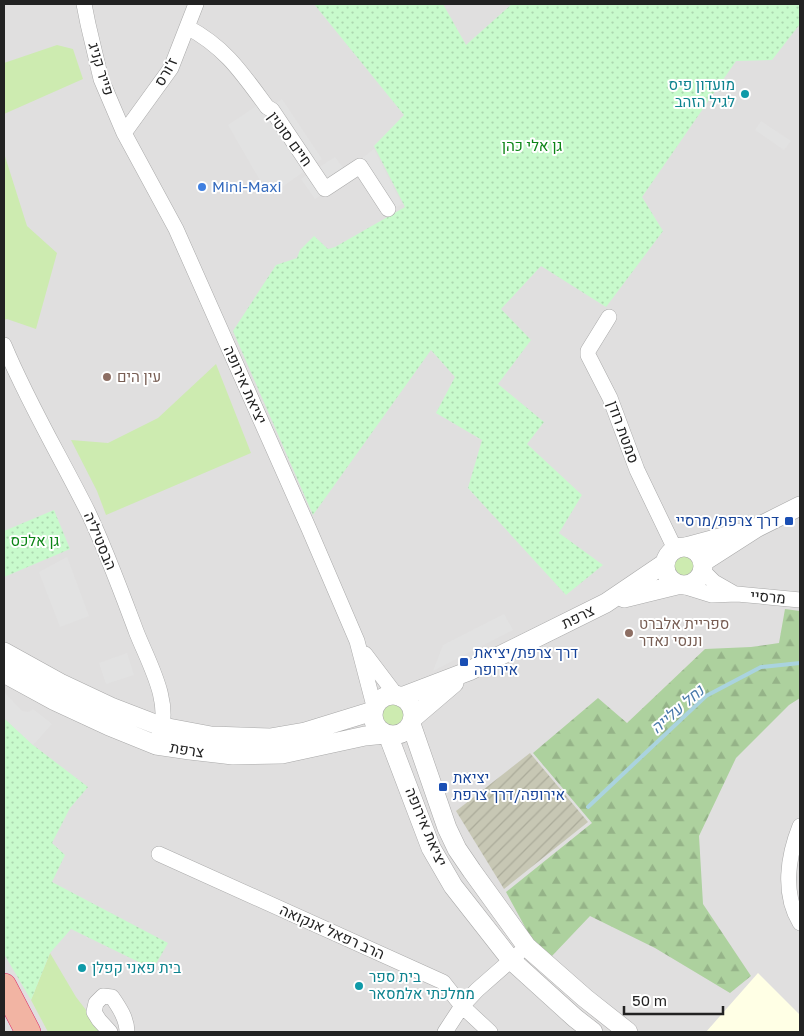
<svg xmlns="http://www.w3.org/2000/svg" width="804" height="1036" viewBox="0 0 804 1036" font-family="'Golos Text',Heebo,sans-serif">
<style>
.residential{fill:#e0dfdf}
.education{fill:#ffffe5}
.construction{fill:url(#construction-furrows)}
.grass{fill:#cdebb0}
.forest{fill:url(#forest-firs)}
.park{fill:url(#park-dots)}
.parking{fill:#e2e2e2}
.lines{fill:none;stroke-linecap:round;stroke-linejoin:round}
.stream{stroke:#aad3df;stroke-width:4}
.minor-casing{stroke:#a9a9a9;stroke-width:16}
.tertiary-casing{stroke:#a9a9a9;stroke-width:20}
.trunk-casing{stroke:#dc2a67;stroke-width:26}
.minor{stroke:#fff;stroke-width:15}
.tertiary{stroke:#fff;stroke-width:19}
.trunk{stroke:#f2b4a3;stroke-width:25}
.culture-dot{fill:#0f9aa8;stroke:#fff;stroke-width:2}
.shop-dot{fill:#3f7fe0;stroke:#fff;stroke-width:2}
.education-dot{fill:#8d6e63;stroke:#fff;stroke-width:2}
.transit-dot{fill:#1a4fb4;stroke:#fff;stroke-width:2}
.labels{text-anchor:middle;stroke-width:4;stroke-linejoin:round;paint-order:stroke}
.street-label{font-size:15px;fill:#222;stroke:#fff}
.culture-label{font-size:15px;fill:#0d838f;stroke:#fff;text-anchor:start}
.park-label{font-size:15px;fill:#0c8416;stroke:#fff}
.shop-label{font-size:15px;fill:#366cbe;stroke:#fff;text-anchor:start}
.education-label{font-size:15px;fill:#785e54;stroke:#fff;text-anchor:start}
.transit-label{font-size:15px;fill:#164399;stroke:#fff;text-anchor:start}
.water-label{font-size:16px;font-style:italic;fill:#4a7aab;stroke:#fff}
</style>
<defs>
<pattern id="construction-furrows" width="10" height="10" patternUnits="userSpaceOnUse" patternTransform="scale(1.25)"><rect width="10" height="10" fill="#c7c7b4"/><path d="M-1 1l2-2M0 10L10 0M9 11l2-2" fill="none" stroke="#abab9a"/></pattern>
<pattern id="forest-firs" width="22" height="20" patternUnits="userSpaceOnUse" patternTransform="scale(1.25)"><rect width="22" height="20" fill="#add19e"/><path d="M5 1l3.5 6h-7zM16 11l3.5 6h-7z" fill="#95b388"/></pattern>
<pattern id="park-dots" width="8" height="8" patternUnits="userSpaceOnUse" patternTransform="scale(1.25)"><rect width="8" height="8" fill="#c8facc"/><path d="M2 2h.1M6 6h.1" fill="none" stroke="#acd6af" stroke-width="1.8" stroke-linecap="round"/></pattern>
</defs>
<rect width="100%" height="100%" fill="#f2efe9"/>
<path class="residential" d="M4 4H800V1032H4Z"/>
<path class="education" d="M758 973 800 1015V1032H706Z"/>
<path class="construction" d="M530 753 588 822 504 889 456 811Z"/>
<path class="grass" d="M57 45 73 49 83 79 4 114V63Z
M4 153 27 226 57 253 36 329 7 319 4 320Z
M216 364 251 453 106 515 97 491 71 440 108 443 158 418Z
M672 566a12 12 0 1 1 24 0a12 12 0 1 1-24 0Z
M381 716a12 12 0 1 1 24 0a12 12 0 1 1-24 0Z
M50 953 76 997 103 1032H48L31 1000Z"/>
<path class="forest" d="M785 609 800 611V698L789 705 736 758 699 836 703 904 751 976 730 993 655 948 590 916 551 957 531 938 506 892 592 823 533 753 598 698 627 723 705 649 751 647 779 643Z"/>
<path class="park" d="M314 4H443L466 45 512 4H800V24L772 60 736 61 642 197 663 231 606 307 541 266 501 309 531 340 498 384 544 422 527 444 582 495 559 533 603 565 566 595 468 488 482 440 436 413 455 377 431 350 313 515 233 331 276 265 297 258 300 250 314 236 328 249 335 247 405 207 374 146 404 115Z
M54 510 70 549 4 577V531Z
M4 718 33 745 88 787 70 808 52 843 65 855 52 882 168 943 153 969 71 929 50 953 31 1000 4 954Z"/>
<path class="parking" d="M270 97 275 104 282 99 322 159 269 196 228 125Z
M761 121 791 141 784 150 755 130Z
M374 149 402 204 384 214 352 166Z
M335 157 349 176 315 199 301 179Z
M67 557 89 616 60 627 39 572Z
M504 614 513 630 433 671 443 645Z
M127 653 134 675 106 684 99 663Z
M4 692 22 711 29 712 33 709 52 724 33 745 4 718Z"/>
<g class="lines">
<path class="stream" d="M588 807 706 696 761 667 800 663"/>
<defs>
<path id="minor" d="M84 4 88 24 101 79 124 133 176 229 309 529 357 641 374 706
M187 27C225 47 242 73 267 107L272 110 325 189 360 166 388 209
M124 133 171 68 196 4
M609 317 588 351V355L610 398 637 470 675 549
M4 345C28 403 60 456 88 512 106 550 121 591 136 631 148 662 173 703 159 736
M703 571 714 582 735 594
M683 586 712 595 737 594 800 600
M365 654 396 695
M800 826C788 856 782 893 800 923
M159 854 443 982 462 1006 490 1032
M110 1032 99 1020 94 1012 96 1003 103 996 112 997C119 1007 127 1019 127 1032
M445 1032 462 1006 477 990 518 954"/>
<path id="tertiary" d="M665 566a19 19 0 1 1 38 0a19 19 0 1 1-38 0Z
M686 547 738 533
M703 562 756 528 800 506
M624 598 677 585
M4 652 60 683 111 707 163 727 211 736 270 738 305 732 373 711
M4 673 55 701 109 726 156 745 190 750 233 755 282 754 365 736 385 734
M373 715a20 20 0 1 1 40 0a20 20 0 1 1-40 0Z
M401 697 469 671 606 603 665 563
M413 718 454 683
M411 724 447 828 457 849 472 871 527 947 585 998 628 1032
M388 735 431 848 453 886 511 960 575 1018 593 1032"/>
<path id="trunk" d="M4 986 28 1032"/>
</defs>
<use href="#minor" class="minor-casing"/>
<use href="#tertiary" class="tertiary-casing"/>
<use href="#trunk" class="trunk-casing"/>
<use href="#minor" class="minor"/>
<use href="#tertiary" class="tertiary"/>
<use href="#trunk" class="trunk"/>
</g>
<g class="culture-dot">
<circle cx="745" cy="94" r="5"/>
<circle cx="82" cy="968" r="5"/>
<circle cx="359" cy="986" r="5"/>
</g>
<circle class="shop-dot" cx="202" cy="187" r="5"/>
<g class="education-dot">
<circle cx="107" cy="377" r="5"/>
<circle cx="629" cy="633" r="5"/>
</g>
<g class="transit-dot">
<rect x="784" y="516" width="10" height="10" rx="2.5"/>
<rect x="459" y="657" width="10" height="10" rx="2.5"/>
<rect x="438" y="782" width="10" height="10" rx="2.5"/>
</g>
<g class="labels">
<g class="street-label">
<text transform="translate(101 69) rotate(73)" y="5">פייר קניג</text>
<text transform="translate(166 72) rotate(-59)" y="5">ז'ורס</text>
<text transform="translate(290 139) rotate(54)" y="5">חיים סוטין</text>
<text transform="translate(245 385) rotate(66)" y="5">יציאת אירופה</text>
<text transform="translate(623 432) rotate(70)" y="5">סמטת רודן</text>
<text transform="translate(100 541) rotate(67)" y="5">הבסטיליה</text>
<text transform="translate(768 597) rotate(5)" y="5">מרסיי</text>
<text transform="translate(578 617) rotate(-26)" y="5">צרפת</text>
<text transform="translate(187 750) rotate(9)" y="5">צרפת</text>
<text transform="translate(426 827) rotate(67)" y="5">יציאת אירופה</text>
<text transform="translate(332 932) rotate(24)" y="5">הרב רפאל אנקואה</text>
</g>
<g class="culture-label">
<text x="735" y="90" text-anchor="end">מועדון פיס<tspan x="735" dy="17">לגיל הזהב</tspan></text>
<text x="92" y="973">בית פאני קפלן</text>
<text x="369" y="982">בית ספר<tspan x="369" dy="17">ממלכתי אלמסאר</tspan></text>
</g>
<g class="park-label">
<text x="532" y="151">גן אלי כהן</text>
<text x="35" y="546">גן אלכס</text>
</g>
<g class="shop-label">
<text x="212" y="192">Mini-Maxi</text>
</g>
<g class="education-label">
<text x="117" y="382">עין הים</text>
<text x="639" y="629">ספריית אלברט<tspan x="639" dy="17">וננסי נאדר</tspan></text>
</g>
<g class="transit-label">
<text x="779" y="526" text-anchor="end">דרך צרפת/מרסיי</text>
<text x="474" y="658">דרך צרפת/יציאת<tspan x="474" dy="17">אירופה</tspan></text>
<text x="453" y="783">יציאת<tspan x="453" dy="17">אירופה/דרך צרפת</tspan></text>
</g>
<g class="water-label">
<text transform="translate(677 709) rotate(-41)" y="6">נחל עלייה</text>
</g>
</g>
<rect width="804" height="1036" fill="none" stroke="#222222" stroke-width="10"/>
<path d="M624 1006v8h99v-8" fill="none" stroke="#222222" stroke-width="2.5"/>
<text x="632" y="1006" font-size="15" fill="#222222" stroke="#ffffff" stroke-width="4" paint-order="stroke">50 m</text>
</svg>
